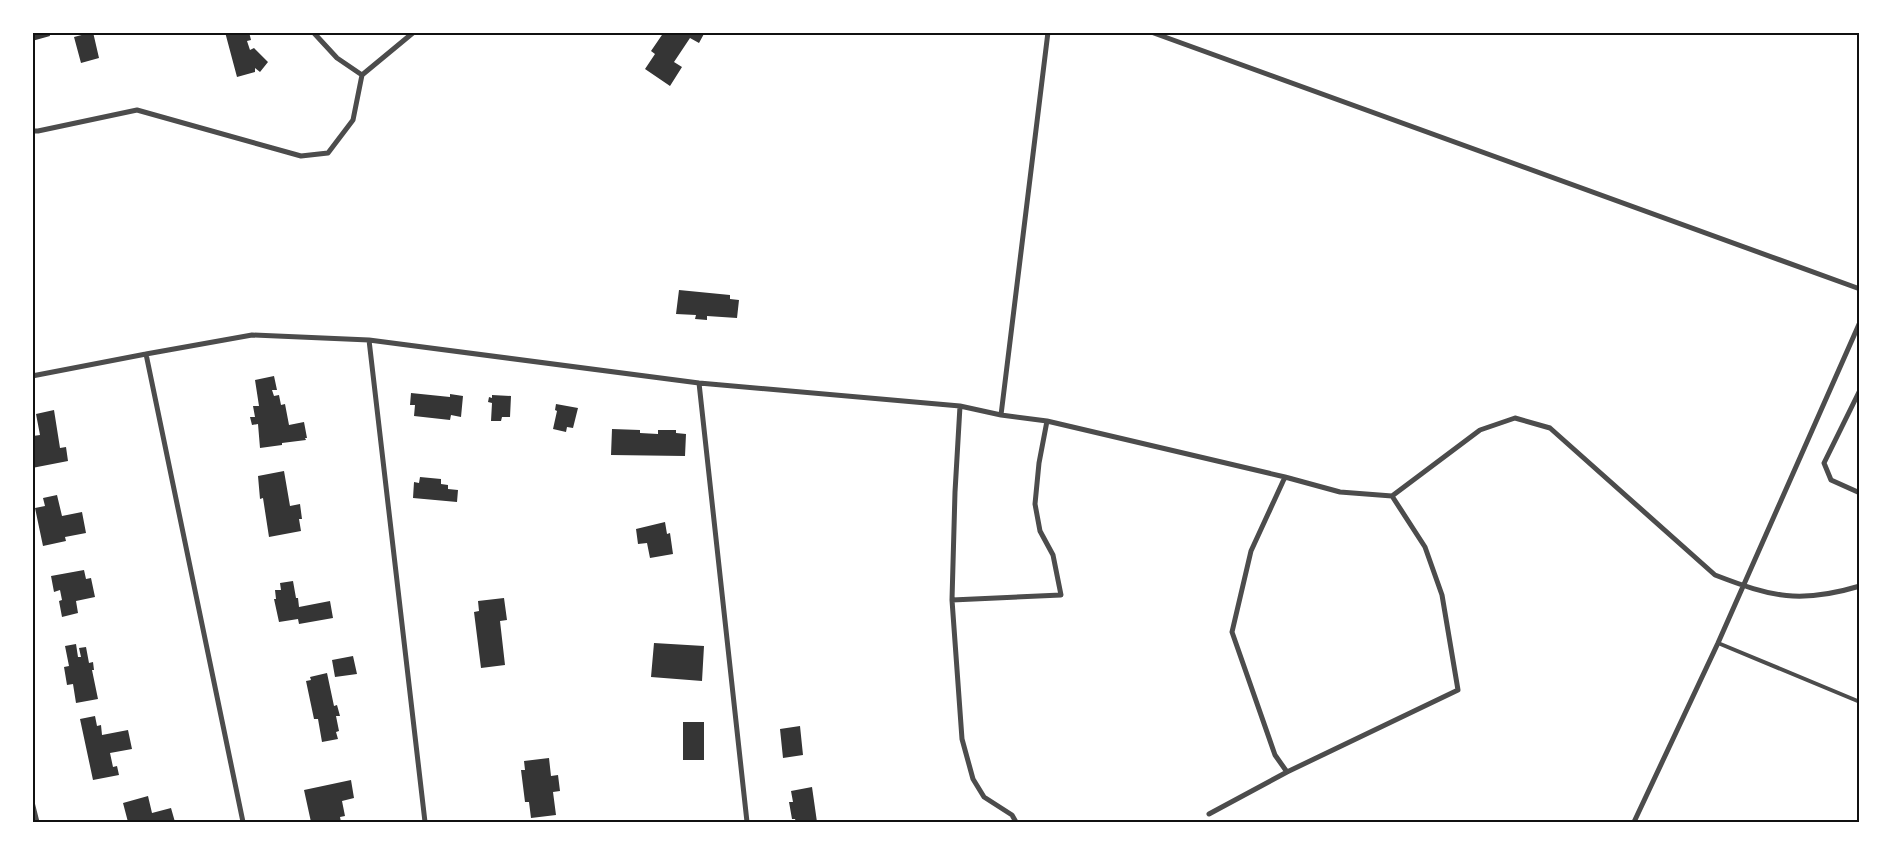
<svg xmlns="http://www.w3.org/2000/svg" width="1892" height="855" viewBox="0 0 1892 855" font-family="'Nunito Sans',sans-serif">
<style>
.building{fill:#353535}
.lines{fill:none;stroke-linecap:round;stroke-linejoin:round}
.service{stroke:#4c4c4c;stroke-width:4}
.minor{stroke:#4c4c4c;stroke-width:5}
.neatline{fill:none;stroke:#111;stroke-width:2}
</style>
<rect width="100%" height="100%" fill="#fff"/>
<path class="building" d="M32 32H49L50 36 32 41Z
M93 32 99 58 81 63 74 37Z
M225 32H249L251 40 247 41 250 50 254 48 268 62 260 72 255 68V72L237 77Z
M664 32H705L699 43 690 38 674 62 682 67 670 86 645 69 655 54 651 51Z
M679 290 730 295V299L739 300 737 318 707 316V320L695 319 696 315 676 314Z
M274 376 277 390H272L274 396 279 395 281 405 285 404 289 425 304 422 307 438H305L306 440 282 443V445L260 448 258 424 252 425 250 417H255L253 406H259L255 380Z
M411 393 450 397V394L463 396 461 417 451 415 450 420 414 416 415 405H410Z
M492 395 511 396 510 417H502L501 421H491L492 403 488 402 489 397 492 398Z
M556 404 578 408 573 428 567 427 566 432 553 429 557 411 555 410Z
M54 410 60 448 66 447 68 461 32 468V451L34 450 33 446 35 445 33 436 40 435 36 414Z
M612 429 640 430V433L658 434V430H676V433L686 434 685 456 611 455Z
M284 471 290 506 300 504 302 519H299L301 531 269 537 263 498 260 499 258 476Z
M420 477 441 479V484L448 485V489L458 490 457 502 413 498 414 482 419 483Z
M57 495 62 516 82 512 86 533 65 537 66 541 43 546 35 508 45 506 43 498Z
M665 522 667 534 670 533 673 554 650 558 647 543 638 544 636 529Z
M84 570 86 579 91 578 95 597 76 601 78 613 62 617 59 601 62 600 60 590 54 592 51 576Z
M293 581 296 598H298L299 607 330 601 333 618 299 624 298 619 279 622 274 599H276L275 590H281L280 583Z
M504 598 507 620 500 621 505 665 481 668 474 612 479 611 478 601Z
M654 643 704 646 702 681 651 677Z
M76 644 78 657H81L79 648 86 647 89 663 93 662 94 670H92L98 699 76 703 73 684 67 685 64 667 69 666 65 646Z
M353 656 357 674 335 677 332 660Z
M327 673 334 706 337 705 340 716H336L339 731 336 732 338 739 322 742 318 719H314L306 681 311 680 310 677Z
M95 716 97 726 101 725 102 735 128 730 132 749 110 753 113 767 117 766 119 775 93 780 80 719Z
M683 722H704V760H683Z
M800 726 803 755 783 758 780 729Z
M549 758 551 776 558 775 560 791 553 792 556 815 531 818 529 802H525L521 770H525L524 761Z
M351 780 354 798 342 801 345 816 340 817 341 822H311L304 790Z
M812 787 817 822H796L795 819H792L789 802H793L791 791Z
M148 796 152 813 171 808 175 822H128L123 803Z"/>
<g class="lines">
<path class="service" d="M1718 643 1860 702"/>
<path class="minor" d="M313 32 337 58 362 75
M1151 32 1860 289
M32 131H38L137 110 301 156 328 153 353 120 362 75 414 32
M369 340 425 822
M146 354 243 822
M32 376 146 354 252 335 369 340 699 383 960 406 1001 415 1047 421 1285 477 1340 492 1392 496
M699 383 747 822
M1860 390 1824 463 1831 480 1860 493
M960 406 955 492 952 600 962 739 973 779 984 797 1012 815 1016 822
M1001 415 1048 32
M1285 477 1251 551 1232 632 1275 755 1287 772
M1392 496 1480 430 1515 418 1550 428 1715 575C1772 597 1800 604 1860 586
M952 600 1061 595 1053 555 1040 531 1035 504 1039 463 1047 421
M32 802 37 822
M1209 814 1287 772 1458 690 1442 595 1425 547 1392 496
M1634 822 1718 643 1860 322"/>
</g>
<rect width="1892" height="855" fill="none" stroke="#ffffff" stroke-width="68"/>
<rect x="34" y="34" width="1824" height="787" class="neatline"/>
</svg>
